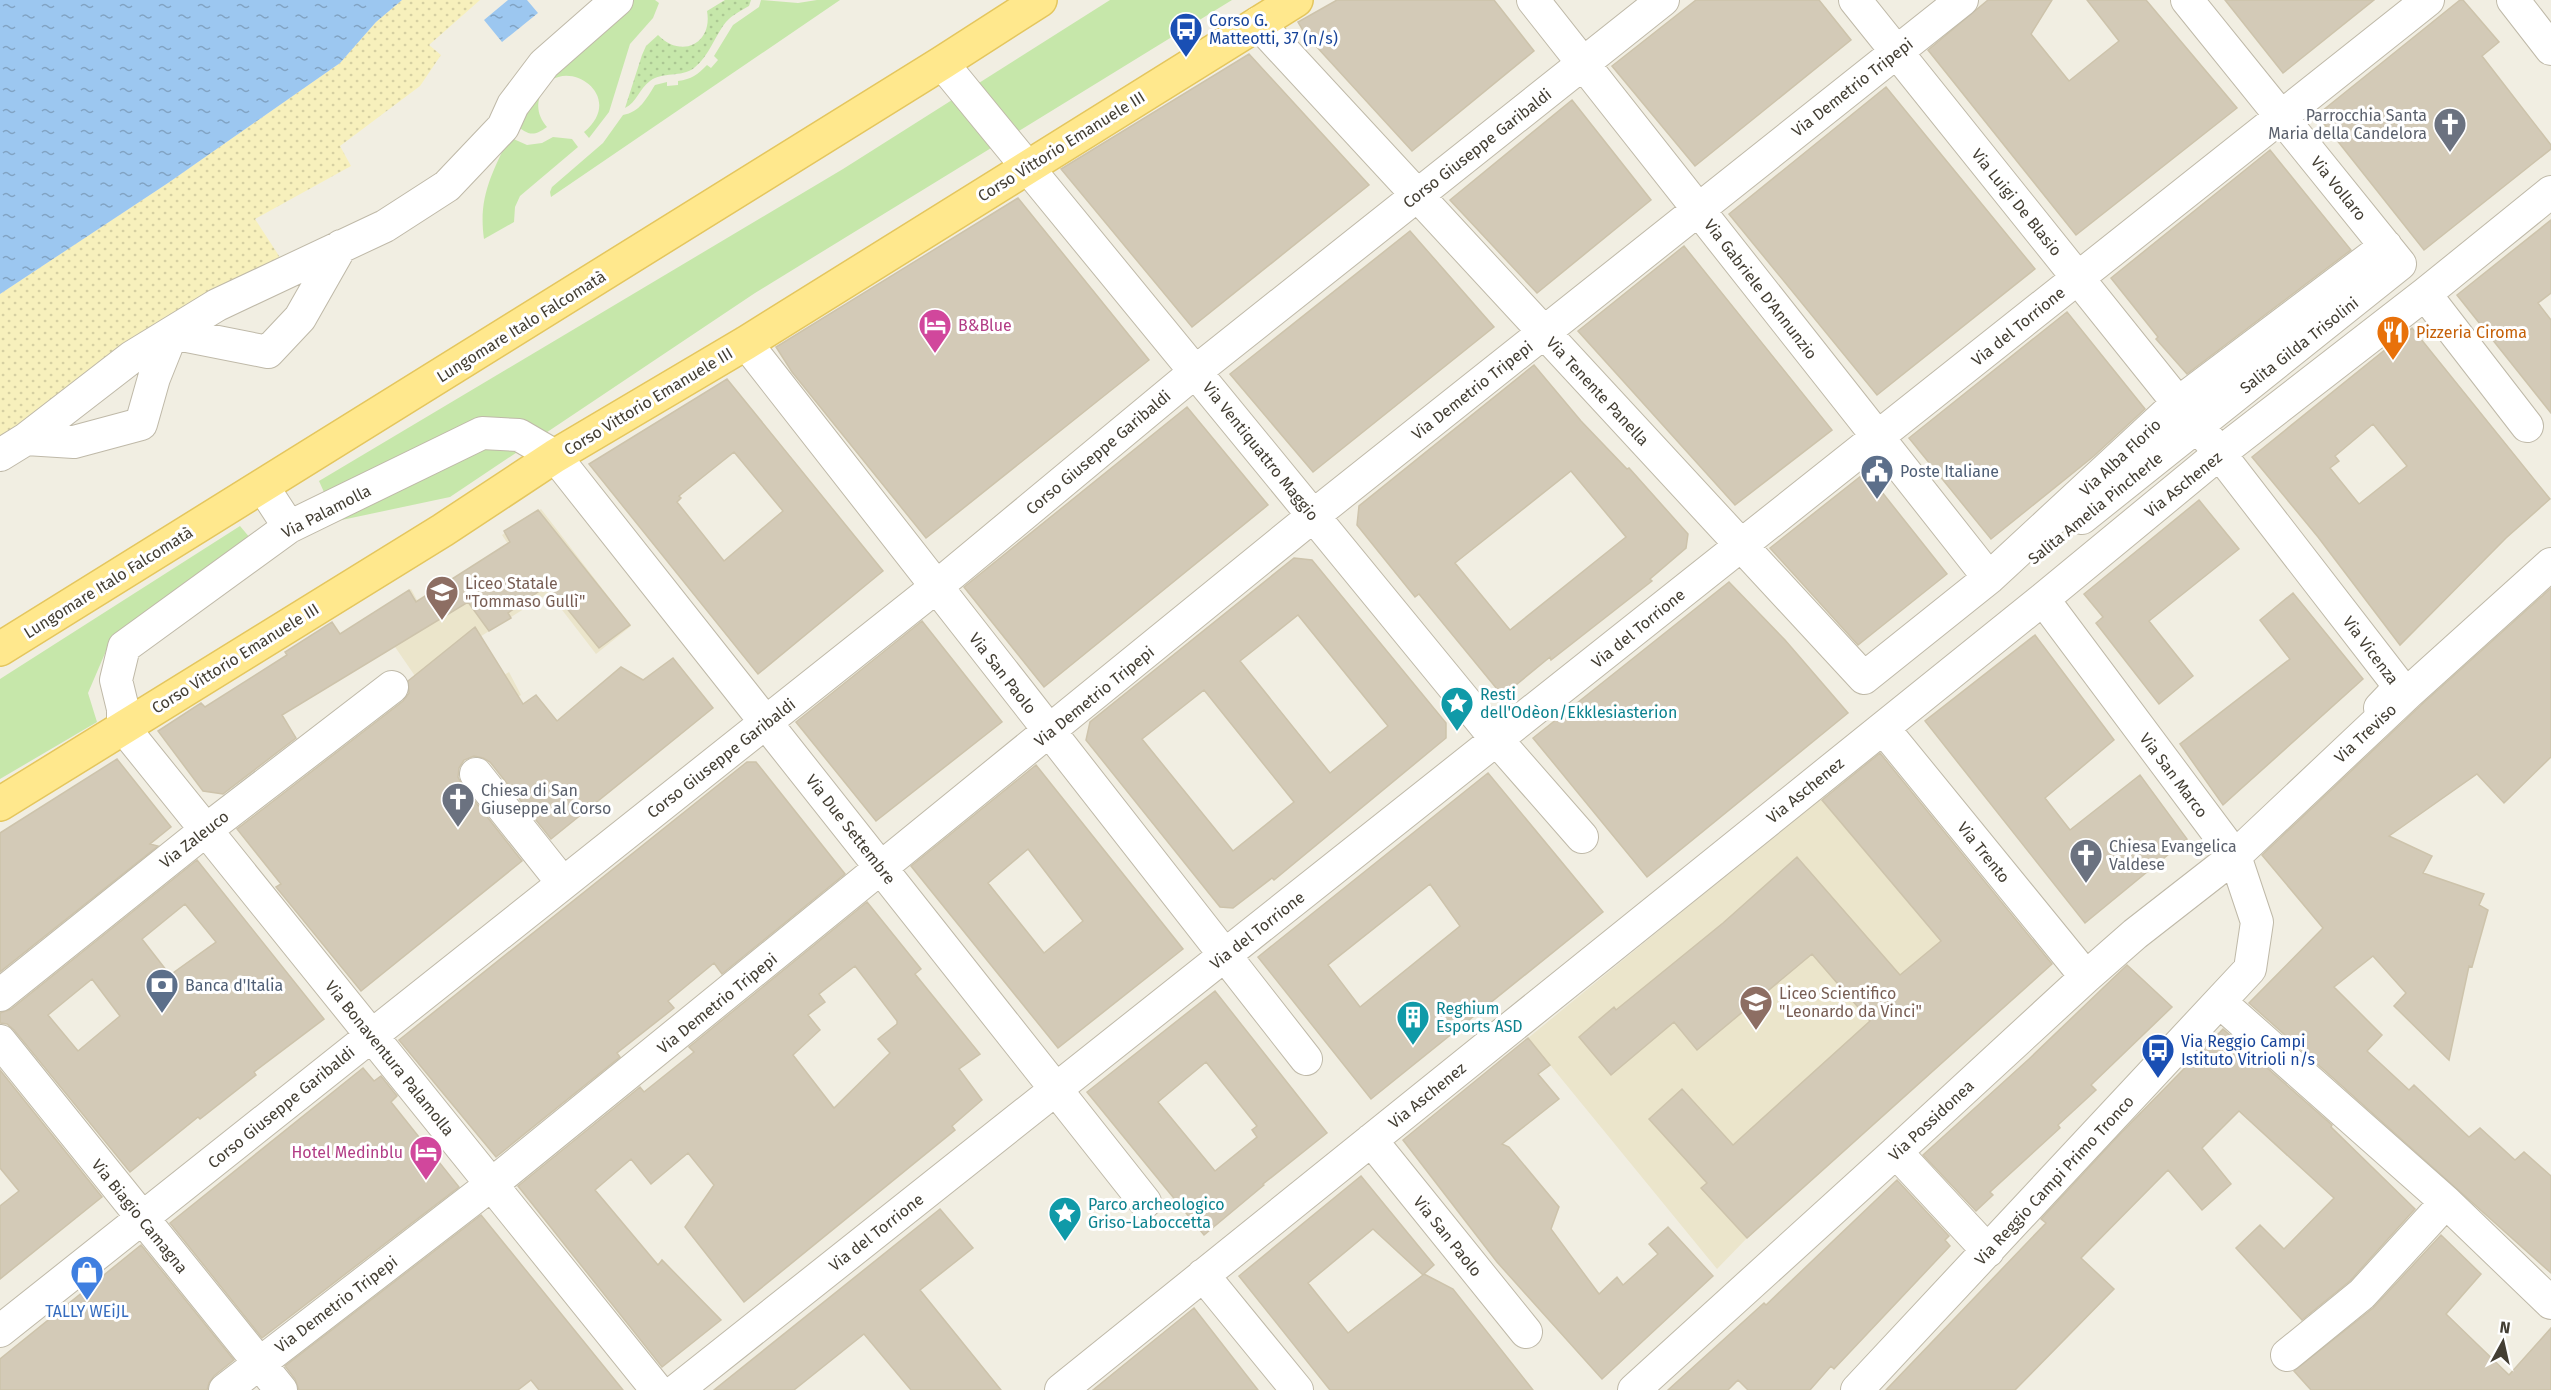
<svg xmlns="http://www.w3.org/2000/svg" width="2551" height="1390" viewBox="0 0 2551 1390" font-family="'Fira Sans',sans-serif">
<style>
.education{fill:#ebe5cb}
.grass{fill:url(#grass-dots)}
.sand{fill:url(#sand-dots)}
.garden{fill:#c6e7aa}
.water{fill:url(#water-ripples)}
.building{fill:#d3cab7;stroke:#cdc3ab;stroke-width:1.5;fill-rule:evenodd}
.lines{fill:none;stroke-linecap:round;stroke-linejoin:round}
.minor-casing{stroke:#bfb9a8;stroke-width:34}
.major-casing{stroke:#e4c65e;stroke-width:36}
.minor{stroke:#fff;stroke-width:32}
.major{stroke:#ffe88d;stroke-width:33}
.labels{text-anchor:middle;stroke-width:6;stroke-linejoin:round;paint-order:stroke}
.transit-label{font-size:16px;fill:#164399;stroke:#fff;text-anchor:start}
.street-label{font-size:16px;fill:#433e33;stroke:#fff}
.worship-label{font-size:16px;fill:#5b616d;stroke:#fff;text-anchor:start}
.hotel-label{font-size:16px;fill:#b23c85;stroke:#fff;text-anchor:start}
.food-label{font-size:16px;fill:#c56008;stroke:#fff;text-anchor:start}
.service-label{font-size:16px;fill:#4e5e75;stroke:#fff;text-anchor:start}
.education-label{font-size:16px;fill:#785e54;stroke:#fff;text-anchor:start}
.culture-label{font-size:16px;fill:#0d838f;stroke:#fff;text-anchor:start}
.shop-label{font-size:16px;fill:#366cbe;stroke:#fff}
</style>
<defs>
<pattern id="grass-dots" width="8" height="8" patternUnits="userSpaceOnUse" patternTransform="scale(1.5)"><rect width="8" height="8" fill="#c6e7aa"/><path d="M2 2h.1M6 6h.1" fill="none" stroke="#abc793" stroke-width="1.8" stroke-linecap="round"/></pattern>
<pattern id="sand-dots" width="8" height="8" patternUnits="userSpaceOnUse" patternTransform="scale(1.5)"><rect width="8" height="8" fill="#f7f0bc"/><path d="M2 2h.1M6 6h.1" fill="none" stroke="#d5cfa2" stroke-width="1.8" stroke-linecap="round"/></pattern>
<pattern id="water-ripples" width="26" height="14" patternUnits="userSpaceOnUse" patternTransform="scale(1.5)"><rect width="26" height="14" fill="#9cc7f0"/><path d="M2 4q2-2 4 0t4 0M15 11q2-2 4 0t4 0" fill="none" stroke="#81a3c3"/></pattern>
</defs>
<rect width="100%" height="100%" fill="#f1eee2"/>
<path class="education" d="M541 509 631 626 596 654 549 593 453 654 477 691 509 672 521 695 455 734 373 615 411 589 417 600 508 544 502 535Z
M1820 798 1940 941 1996 895 2052 964 1747 1238 1717 1269 1528 1038Z"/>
<path class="grass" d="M725 0H751L749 6C742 10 732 15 726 22 714 37 710 55 694 68 681 78 663 71 650 81 639 89 637 102 625 108L642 55 646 46 658 35C681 59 713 44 707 11Z"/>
<path class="sand" d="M402 0H480L429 45 441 55 420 86 340 146 351 166 255 219 281 259 0 444V294L168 183 340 63 376 22Z"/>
<path class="garden" d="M630 0H655L659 3 653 18 630 44 609 112 589 138 584 132C631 93 556 49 540 96 536 107 539 118 547 127 532 138 528 134 514 124L552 66Z
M761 0 798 3 817 0H840L551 197 550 192 552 187 603 143 623 115C640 112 646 99 655 85L667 82V86L678 85V81C692 79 697 75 707 65L711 68 718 60 714 56 733 25 759 7Z
M1110 0H1232L755 293 450 497 337 521 319 481 843 169Z
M509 137 527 145 542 143 553 137 572 139 578 147 520 196 515 207 514 222 484 239C478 197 492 174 509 137Z
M240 526 256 545 106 651 88 693 97 722 0 779V679Z"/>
<path class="water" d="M0 0H402L376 22 340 63 168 183 0 294Z
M508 0H527L538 13 502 42 484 20Z"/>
<path class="building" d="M1337 0H1494L1534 51 1412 151 1305 34 1298 22Z
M1696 0H1819L1851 40 1695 166 1612 66Z
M1988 0H2052L2031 34 2069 81 2119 41 2087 0H2146L2237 108 2076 235 1928 50Z
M2225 0H2374L2283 73Z
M2460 0H2463L2499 42 2482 56 2551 145V149L2424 250 2317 115Z
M1249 54 1369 185 1192 327 1061 169Z
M1886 87 2035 269 1877 395 1729 214Z
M1572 100 1651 200 1537 293 1450 200Z
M2270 150 2351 250 2187 374 2156 339 2158 337 2111 278Z
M1018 198 1149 360 926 538 792 372 776 347Z
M2551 220V293L2538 303 2551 320V413L2457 295Z
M1410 231 1494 327 1313 472 1230 374Z
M1684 246 1832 430 1735 505 1578 331Z
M2067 312 2145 409 2094 456 1991 539 1909 438Z
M2412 328 2550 499 2506 538 2400 645 2318 537 2252 457ZM2373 424 2407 466 2359 504 2330 468 2339 461 2335 456Z
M1534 365 1581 421 1627 469 1629 468 1688 534 1686 548 1650 579 1652 581 1551 660 1550 657 1511 689H1497L1419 594 1415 597 1357 525 1359 506ZM1571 471 1626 537 1510 630 1455 563Z
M727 379 883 571 758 674 589 464ZM734 452 783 511 724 561 677 502 681 498 679 496Z
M1187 407 1268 505 1044 687 964 587Z
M1866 472 1947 574 1858 645 1770 548Z
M2199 500 2239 549 2149 621 2193 676 2159 704 2096 623 2103 617 2084 594Z
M538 510 630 625 599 648 548 585 508 613 511 618 489 631 468 602 282 715 296 738 223 794 203 791 158 731 201 703 205 707 287 655 285 652 332 622 340 634 409 590 416 602 510 542 504 531Z
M1294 558 1312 560 1446 723V738L1274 880 1272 878 1233 908 1220 907 1086 740 1090 722ZM1298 615 1388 726 1330 773 1240 661ZM1204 690 1294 802 1233 851 1142 739Z
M1729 582 1785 640 1848 713 1647 877 1533 738Z
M2551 588V757L2504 803 2477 774 2389 836 2432 856 2423 873 2484 894 2479 905 2488 910 2472 967 2469 966 2449 1060 2394 1006 2406 993 2373 956 2334 987 2382 1035 2367 1051 2409 1090 2414 1085 2469 1137 2480 1128 2515 1160 2524 1152 2551 1176V1273L2249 1003 2323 928 2262 855 2421 705Z
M2293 593 2363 679 2223 805 2180 744 2290 659 2260 620Z
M922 621 1002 722 876 821 796 722Z
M475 627 523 704 536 695 557 721 621 667 643 680 673 658 713 708 551 839 490 762 483 758 474 756 464 760 459 768 458 777 462 785 522 861 361 991 276 887 281 884 237 829 403 701 409 693 408 681Z
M2035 635 2114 740 2045 798 2070 830 2140 775 2187 839 2085 923 1925 721Z
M1880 753 2052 964 1747 1238 1701 1188 1707 1183 1649 1119 1682 1089 1733 1145 1870 1021 1812 954 1697 1050 1674 1022 1611 1075 1579 1037 1614 1007 1616 1010 1723 923 1797 857 1900 975 1941 941 1822 800Z
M117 759 171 827 150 844 158 846 0 972V833Z
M747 762H756L845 874 722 974 714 963 668 1001 674 1008 617 1053 620 1057 496 1157 399 1040Z
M1036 765 1183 949 1058 1048 911 866ZM1028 849 1083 921 1044 953 988 883Z
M1488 773 1603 912 1371 1099 1258 957ZM1430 884 1460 926 1360 1007 1328 965Z
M197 860 324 1019 254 1072 256 1075 200 1119 198 1117 130 1172 14 1030 7 1024 0 1023V1013L11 1009ZM185 904 216 942 170 975 142 939ZM92 979 120 1016 78 1051 48 1015Z
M867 902 921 969 915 974 980 1054 959 1069 982 1100 952 1126 955 1130 744 1302 685 1227 714 1185 688 1153 651 1184 631 1159 595 1190 658 1265 662 1260 721 1320 662 1367 518 1186 640 1087 644 1092 694 1052 689 1047ZM855 966 897 1021V1024L878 1039 890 1053 834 1108 793 1055 820 1030 808 1015 825 1002 819 994Z
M2127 965 2172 1007 2091 1085 2096 1090 2058 1125 2060 1128 1990 1192 1993 1195 1976 1211 1923 1155 2029 1059Z
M1215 991 1327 1133 1263 1184 1264 1185 1204 1235 1087 1092ZM1206 1062 1257 1126 1252 1130 1257 1137 1215 1171 1158 1102Z
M2223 1029 2332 1125 2331 1127 2415 1209 2350 1281 2302 1320 2236 1248 2260 1225 2284 1249 2334 1198 2239 1111 2202 1148 2231 1184 2202 1210 2168 1170 2081 1258 2114 1289 2015 1390H1886L2046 1223 2041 1219 2119 1135Z
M1528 1038 1550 1065 1538 1074 1559 1099 1502 1144 1509 1147 1559 1207 1551 1229 1599 1294 1617 1277 1623 1285 1658 1254 1649 1244 1668 1227 1713 1276 1602 1379 1497 1262 1403 1140Z
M363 1068 374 1081 381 1076 397 1096 391 1102 459 1187 262 1338 170 1223Z
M0 1070 102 1197 0 1279V1206L19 1191 0 1168Z
M1361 1176 1434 1265 1424 1274 1453 1289 1533 1390H1330L1239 1276ZM1373 1229 1423 1275 1348 1333 1308 1283Z
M1897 1180 1949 1236 1945 1240 1950 1246 1834 1369 1831 1366 1810 1390H1748L1738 1380 1728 1390H1668L1764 1303 1766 1305Z
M940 1209 973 1248 920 1290 1001 1390H911L864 1334 794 1390H714Z
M481 1215 623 1390H539L531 1380 518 1390H299L295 1379 285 1366Z
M2441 1235 2481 1274 2446 1314 2509 1375 2551 1328V1390H2311L2294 1371 2373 1308Z
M141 1245 234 1360 214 1376 209 1383 207 1390H0V1359Z
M1194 1308 1258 1390H1093L1152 1342Z"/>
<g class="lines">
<defs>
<path id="minor" d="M1533 0 1989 578
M1855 0 2178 403
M2513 0 2551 49
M1258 23 1864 678 1989 578 2178 403 2386 246
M942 63 1497 740 1582 837
M2425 294 2527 426
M746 343 1306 1059
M2206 436 2400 687 2380 708
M26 439 74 442 141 424 154 378 172 333 268 352 300 318 341 246
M0 455 26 439 132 357 217 305 385 226 447 186 503 127 513 105 544 64 617 0
M263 487 289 527
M2082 518 2400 264 2187 0
M1883 728 2086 977
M476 774 562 882
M0 995 206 830 392 687
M2220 1002 2446 1202 2551 1303
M0 1041 281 1390
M1371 1140 1526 1332
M1896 1152 1988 1251
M1203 1275 1297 1390
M0 1331 936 587 1195 372 1663 0
M2287 1355 2362 1294 2446 1202
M225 1390 492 1184 1313 516 1962 0
M657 1390 123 727V709L116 680 124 647 289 527 482 433 519 435 555 456 1145 1202
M677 1390 2428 0
M1061 1390 2043 599 2220 453 2425 294 2551 192
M1634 1390 1896 1152 2086 977 2135 934 2235 856 2409 692 2551 564
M1857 1390 2250 969 2257 922 2235 856 2043 599"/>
<path id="major" d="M0 649 942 63 1040 0
M0 804 443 530 555 456 746 343 1296 0"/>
</defs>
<use href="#minor" class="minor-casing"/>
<use href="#major" class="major-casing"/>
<use href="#minor" class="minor"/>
<use href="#major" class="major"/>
</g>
<defs>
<symbol id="bus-pin" viewBox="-11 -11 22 30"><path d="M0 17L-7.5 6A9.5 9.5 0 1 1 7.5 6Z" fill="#1a4fb4" stroke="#fff"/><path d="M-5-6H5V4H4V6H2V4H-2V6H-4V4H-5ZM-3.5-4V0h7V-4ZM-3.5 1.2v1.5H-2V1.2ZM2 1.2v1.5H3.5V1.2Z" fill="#fff"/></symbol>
<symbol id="church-pin" viewBox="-11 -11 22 30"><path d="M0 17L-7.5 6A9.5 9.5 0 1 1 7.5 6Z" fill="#6b7280" stroke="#fff"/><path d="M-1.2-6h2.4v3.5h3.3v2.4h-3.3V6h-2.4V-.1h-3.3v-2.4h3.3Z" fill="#fff"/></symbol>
<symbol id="hotel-pin" viewBox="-11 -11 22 30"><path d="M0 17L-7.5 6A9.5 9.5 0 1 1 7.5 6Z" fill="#d1479c" stroke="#fff"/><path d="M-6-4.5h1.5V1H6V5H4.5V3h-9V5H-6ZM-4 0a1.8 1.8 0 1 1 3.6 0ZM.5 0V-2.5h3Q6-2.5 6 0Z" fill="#fff"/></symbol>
<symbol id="restaurant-pin" viewBox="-11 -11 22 30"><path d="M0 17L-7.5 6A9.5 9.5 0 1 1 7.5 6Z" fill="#e8710a" stroke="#fff"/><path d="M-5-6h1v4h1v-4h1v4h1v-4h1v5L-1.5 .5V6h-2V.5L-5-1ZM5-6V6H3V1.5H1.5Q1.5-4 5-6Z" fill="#fff"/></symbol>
<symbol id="civic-pin" viewBox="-11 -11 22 30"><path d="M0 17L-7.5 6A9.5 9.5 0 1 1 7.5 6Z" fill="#5c6f8a" stroke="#fff"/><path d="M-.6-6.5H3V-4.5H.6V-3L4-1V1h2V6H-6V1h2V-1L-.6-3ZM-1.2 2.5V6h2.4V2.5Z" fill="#fff"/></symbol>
<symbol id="school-pin" viewBox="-11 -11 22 30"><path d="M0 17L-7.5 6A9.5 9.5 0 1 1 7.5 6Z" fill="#8d6e63" stroke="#fff"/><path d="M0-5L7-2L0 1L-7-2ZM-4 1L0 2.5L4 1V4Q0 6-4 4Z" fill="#fff"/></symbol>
<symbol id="sight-pin" viewBox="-11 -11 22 30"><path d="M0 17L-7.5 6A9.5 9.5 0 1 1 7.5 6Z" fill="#0f9aa8" stroke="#fff"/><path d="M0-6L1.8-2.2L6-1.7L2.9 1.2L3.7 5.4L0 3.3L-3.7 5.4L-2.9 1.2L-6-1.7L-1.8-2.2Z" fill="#fff"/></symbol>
<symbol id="bank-pin" viewBox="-11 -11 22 30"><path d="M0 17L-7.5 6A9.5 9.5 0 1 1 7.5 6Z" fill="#5c6f8a" stroke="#fff"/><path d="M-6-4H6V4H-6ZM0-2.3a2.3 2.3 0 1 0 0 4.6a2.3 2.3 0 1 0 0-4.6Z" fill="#fff"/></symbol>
<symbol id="building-pin" viewBox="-11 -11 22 30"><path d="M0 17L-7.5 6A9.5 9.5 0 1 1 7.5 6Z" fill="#0f9aa8" stroke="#fff"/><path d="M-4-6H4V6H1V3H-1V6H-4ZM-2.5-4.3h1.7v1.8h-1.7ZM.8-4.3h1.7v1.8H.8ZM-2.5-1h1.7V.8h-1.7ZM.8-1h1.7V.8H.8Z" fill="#fff"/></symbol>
<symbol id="shop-pin" viewBox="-11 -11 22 30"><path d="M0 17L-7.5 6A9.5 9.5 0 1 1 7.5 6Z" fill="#3f7fe0" stroke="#fff"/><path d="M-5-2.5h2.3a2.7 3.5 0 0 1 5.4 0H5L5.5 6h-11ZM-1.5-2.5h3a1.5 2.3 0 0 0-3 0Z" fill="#fff"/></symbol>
</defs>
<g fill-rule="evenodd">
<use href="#bus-pin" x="1167" y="10" width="38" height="52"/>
<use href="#church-pin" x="2431" y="105" width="38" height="52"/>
<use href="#hotel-pin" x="916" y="306" width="38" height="52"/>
<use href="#restaurant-pin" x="2374" y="313" width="38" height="52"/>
<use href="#civic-pin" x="1858" y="452" width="38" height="52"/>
<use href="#school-pin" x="423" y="573" width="38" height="52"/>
<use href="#sight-pin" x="1438" y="684" width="38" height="52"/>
<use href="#church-pin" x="439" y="780" width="38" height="52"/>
<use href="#church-pin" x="2067" y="836" width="38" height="52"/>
<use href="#bank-pin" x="143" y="966" width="38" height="52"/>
<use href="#school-pin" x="1737" y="983" width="38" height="52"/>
<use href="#building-pin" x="1394" y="998" width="38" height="52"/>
<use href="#bus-pin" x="2139" y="1031" width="38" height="52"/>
<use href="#hotel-pin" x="407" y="1133" width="38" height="52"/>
<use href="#sight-pin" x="1046" y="1194" width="38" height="52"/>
<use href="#shop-pin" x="68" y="1253" width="38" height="52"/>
</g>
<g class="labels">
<g class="transit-label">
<text x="1209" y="26">Corso G.<tspan x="1209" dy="18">Matteotti, 37 (n/s)</tspan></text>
<text x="2181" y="1047">Via Reggio Campi<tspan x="2181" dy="18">Istituto Vitrioli n/s</tspan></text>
</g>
<g class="street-label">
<text transform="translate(1852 87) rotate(-38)" y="6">Via Demetrio Tripepi</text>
<text transform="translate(1061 146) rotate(-32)" y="6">Corso Vittorio Emanuele III</text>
<text transform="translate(1477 148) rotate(-38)" y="6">Corso Giuseppe Garibaldi</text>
<text transform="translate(2339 188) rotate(51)" y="6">Via Vollaro</text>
<text transform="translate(2017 202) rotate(51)" y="6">Via Luigi De Blasio</text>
<text transform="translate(1761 289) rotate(52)" y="6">Via Gabriele D'Annunzio</text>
<text transform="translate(521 326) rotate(-32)" y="6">Lungomare Italo Falcomatà</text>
<text transform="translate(2018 326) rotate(-39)" y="6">Via del Torrione</text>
<text transform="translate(2299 345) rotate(-38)" y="6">Salita Gilda Trisolini</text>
<text transform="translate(1472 390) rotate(-38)" y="6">Via Demetrio Tripepi</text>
<text transform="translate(1598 391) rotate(47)" y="6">Via Tenente Panella</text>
<text transform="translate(648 401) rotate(-31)" y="6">Corso Vittorio Emanuele III</text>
<text transform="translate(1261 451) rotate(51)" y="6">Via Ventiquattro Maggio</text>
<text transform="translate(1098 452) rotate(-40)" y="6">Corso Giuseppe Garibaldi</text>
<text transform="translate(2120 457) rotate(-43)" y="6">Via Alba Florio</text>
<text transform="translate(2183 484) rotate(-39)" y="6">Via Aschenez</text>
<text transform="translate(2095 508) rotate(-39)" y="6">Salita Amelia Pincherle</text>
<text transform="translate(326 511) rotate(-27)" y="6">Via Palamolla</text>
<text transform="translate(108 582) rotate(-32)" y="6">Lungomare Italo Falcomatà</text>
<text transform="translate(1638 628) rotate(-39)" y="6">Via del Torrione</text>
<text transform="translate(2371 650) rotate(53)" y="6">Via Vicenza</text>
<text transform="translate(235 658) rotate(-32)" y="6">Corso Vittorio Emanuele III</text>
<text transform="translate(1003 673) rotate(52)" y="6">Via San Paolo</text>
<text transform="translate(1094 696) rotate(-39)" y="6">Via Demetrio Tripepi</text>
<text transform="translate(2365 733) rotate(-43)" y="6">Via Treviso</text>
<text transform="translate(721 758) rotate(-38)" y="6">Corso Giuseppe Garibaldi</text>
<text transform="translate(2174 775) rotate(53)" y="6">Via San Marco</text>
<text transform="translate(1805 790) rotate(-39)" y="6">Via Aschenez</text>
<text transform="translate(851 829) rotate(52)" y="6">Via Due Settembre</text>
<text transform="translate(194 839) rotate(-38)" y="6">Via Zaleuco</text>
<text transform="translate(1984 852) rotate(51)" y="6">Via Trento</text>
<text transform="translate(1257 930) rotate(-38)" y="6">Via del Torrione</text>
<text transform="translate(717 1003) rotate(-39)" y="6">Via Demetrio Tripepi</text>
<text transform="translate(390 1058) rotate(51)" y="6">Via Bonaventura Palamolla</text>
<text transform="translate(1427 1095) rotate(-39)" y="6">Via Aschenez</text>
<text transform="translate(281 1107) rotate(-39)" y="6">Corso Giuseppe Garibaldi</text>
<text transform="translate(1931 1120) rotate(-43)" y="6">Via Possidonea</text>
<text transform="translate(2054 1180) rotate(-47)" y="6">Via Reggio Campi Primo Tronco</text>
<text transform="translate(140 1216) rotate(51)" y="6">Via Biagio Camagna</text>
<text transform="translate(876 1232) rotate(-38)" y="6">Via del Torrione</text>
<text transform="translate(1448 1236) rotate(51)" y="6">Via San Paolo</text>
<text transform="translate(336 1304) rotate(-37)" y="6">Via Demetrio Tripepi</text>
</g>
<g class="worship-label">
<text x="2427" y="121" text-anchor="end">Parrocchia Santa<tspan x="2427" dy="18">Maria della Candelora</tspan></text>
<text x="481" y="796">Chiesa di San<tspan x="481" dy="18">Giuseppe al Corso</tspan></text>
<text x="2109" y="852">Chiesa Evangelica<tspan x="2109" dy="18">Valdese</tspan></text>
</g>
<g class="hotel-label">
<text x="958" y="331">B&amp;Blue</text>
<text x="403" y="1158" text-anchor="end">Hotel Medinblu</text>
</g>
<g class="food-label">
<text x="2416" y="338">Pizzeria Ciroma</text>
</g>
<g class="service-label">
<text x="1900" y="477">Poste Italiane</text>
<text x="185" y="991">Banca d'Italia</text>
</g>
<g class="education-label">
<text x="465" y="589">Liceo Statale<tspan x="465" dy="18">"Tommaso Gullì"</tspan></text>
<text x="1779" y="999">Liceo Scientifico<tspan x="1779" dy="18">"Leonardo da Vinci"</tspan></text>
</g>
<g class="culture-label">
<text x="1480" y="700">Resti<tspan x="1480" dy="18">dell'Odèon/Ekklesiasterion</tspan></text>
<text x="1436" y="1014">Reghium<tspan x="1436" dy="18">Esports ASD</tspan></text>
<text x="1088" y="1210">Parco archeologico<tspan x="1088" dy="18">Griso-Laboccetta</tspan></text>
</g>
<g class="shop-label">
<text x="87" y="1317">TALLY WEiJL</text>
</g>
</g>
<g transform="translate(2503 1342) rotate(8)" stroke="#ffffff" stroke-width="4.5" paint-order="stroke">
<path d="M0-4.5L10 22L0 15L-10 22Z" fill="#433e33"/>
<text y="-9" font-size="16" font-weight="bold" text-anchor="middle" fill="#433e33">N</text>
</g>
</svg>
